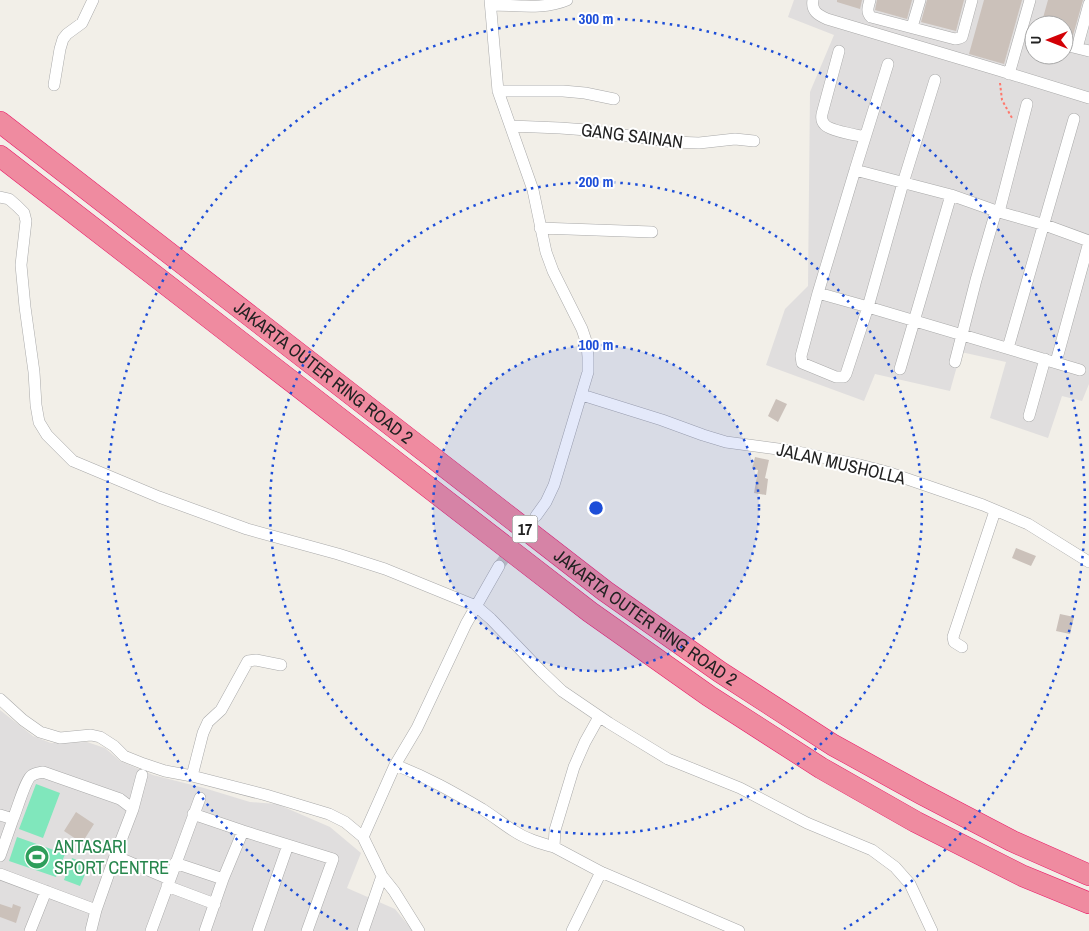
<svg xmlns="http://www.w3.org/2000/svg" width="1089" height="931" viewBox="0 0 1089 931" font-family="'Archivo Narrow',sans-serif">
<style>
.residential{fill:#e0dede;fill-rule:evenodd}
.pitch{fill:#80e7bc}
.building{fill:#cbc1ba}
.lines{fill:none;stroke-linecap:round;stroke-linejoin:round}
.minor-tunnel{stroke:#c8c6c0;stroke-width:11;stroke-dasharray:11 5.5;stroke-linecap:butt}
.minor-casing{stroke:#a9a9a9;stroke-width:12}
.motorway-casing{stroke:#ea1b68;stroke-width:22}
.path{stroke:#ff776c;stroke-width:2;stroke-dasharray:2.5 2.5;stroke-linecap:butt}
.minor{stroke:#fff;stroke-width:11}
.motorway{stroke:#ef8ba0;stroke-width:21}
.ring{fill:none;stroke:#1d4ed8;stroke-width:2.5;stroke-dasharray:2.5 5}
.labels{text-anchor:middle;stroke-width:4;stroke-linejoin:round;paint-order:stroke}
.shield{fill:#fff;stroke:#646464;stroke-width:1}
.shield-label{font-size:16px;font-weight:bold;fill:#222}
.street-label{font-size:18px;fill:#222;stroke:#fff}
.leisure-label{font-size:18px;fill:#27864d;stroke:#fff;text-anchor:start}
.centre{fill:#1d4ed8;stroke:#fff;stroke-width:2.5}
.ring-label{font-size:15px;text-anchor:middle;font-weight:bold;fill:#1d4ed8;stroke:#fff;stroke-width:4;stroke-linejoin:round;paint-order:stroke}
</style>
<rect width="100%" height="100%" fill="#f2efe8"/>
<path class="residential" d="M794 0H1089V384L1082 401 1062 396 1048 438 990 418 1006 362 961 352 950 391 875 374 864 401 766 365 785 309 808 286 810 92 834 35 788 17ZM1034 25H1064V55H1034Z
M0 710 33 736 51 743 87 742 105 748 120 761 153 775 204 788 250 802 277 804 330 827 361 853 347 888 395 909 413 931H0Z"/>
<path class="pitch" d="M36 784 60 793 43 838 19 829Z
M17 837 65 854 56 877 9 861Z
M72 858 89 865 80 886 64 880Z"/>
<path class="building" d="M837 0H862L860 9 837 2Z
M877 0H912L907 19 875 10Z
M927 0H964L956 31 921 22Z
M984 0H1022L1004 64 969 54Z
M1048 0H1083L1072 39 1064 38V25H1041Z
M776 399 787 404 778 422 768 416Z
M755 457 769 460 765 478 768 479 766 495 754 493 758 470 752 469Z
M1016 548 1036 556 1031 566 1012 558Z
M1060 614 1074 617 1070 634 1056 631Z
M76 812 94 824 82 843 64 831Z
M0 904 12 908 13 904 21 907 16 923 0 917Z"/>
<g class="lines">
<path class="minor-tunnel" d="M499 566 527 527"/>
<defs>
<path id="minor" d="M490 0 498 91 533 190 546 252 553 271 582 329 587 344 588 357V372L554 485 546 502 536 516
M813 0C811 11 818 15 827 19L998 70 1089 98
M870 0C868 7 866 12 871 17L955 39 960 38 962 37 972 0
M491 5C516 5 544 10 567 0
M912 27 920 0
M1064 45 1077 48 1089 4
M1077 48 1089 51
M839 51 822 114C821 119 822 122 825 125 831 131 857 135 865 137
M888 64 855 170 951 195 999 212
M1009 74 1030 0
M935 80 903 183 868 307 1080 370
M54 85 60 49 63 39 67 34 82 23 93 0
M498 91H563L585 93 614 99
M1027 104 999 212 1045 225 1089 241
M511 126 560 128 587 130 673 142 699 143 735 139 754 141
M0 197 9 199 17 206 24 213 26 221 21 265 25 307 34 372 36 405 39 422 47 435 73 461 159 497 247 529 338 554 385 569 476 606 491 619 541 671 562 691 609 723 668 759 740 788 807 823 872 850 895 867 910 884 932 931
M540 228 652 232
M818 293 868 307 846 374 844 377H836L802 363 801 356Z
M818 293 855 170
M1008 348 1074 119
M955 362 976 280 996 211
M1056 362 1089 242
M900 369 951 195
M582 395 662 420 703 435 726 442 793 451 860 465 887 472 983 505 1028 524 1089 562
M1029 416 1045 359
M962 647 954 642 953 637 995 511
M0 699 23 720 40 732 60 738 91 735 100 737 114 746 124 756 144 764 165 771 192 776 266 795 329 814 345 822 363 837 382 876 394 891 419 931
M599 717 585 742 574 767 555 830 554 847 601 872 739 931
M395 765C427 777 453 792 482 809 493 816 503 824 514 831 526 839 540 843 554 847
M192 776 203 733 208 722 221 710 248 661 256 660 281 665
M133 809 142 775
M193 814 243 831 333 859 307 931
M0 815 13 819 0 856
M13 819C17 810 25 781 31 776 35 773 38 773 43 772L120 799 133 809 115 856
M363 837 395 765 417 728 466 624 499 566
M175 863 223 879
M0 874 96 910
M167 886 215 904
M91 930 96 910 115 856 169 879
M30 931 46 891
M151 931 200 798
M205 931 223 879 243 831
M258 931 288 845
M363 931 382 876
M572 931 601 872"/>
<g id="motorway">
<path id="s1" d="M0 122 605 591 720 672 833 745 922 794 1012 841 1089 875"/>
<path d="M0 156 590 612 709 696 821 768 916 822 1023 876 1089 903"/>
</g>
</defs>
<use href="#minor" class="minor-casing"/>
<use href="#motorway" class="motorway-casing"/>
<path class="path" d="M1000 83 1002 100 1012 118"/>
<use href="#minor" class="minor"/>
<use href="#motorway" class="motorway"/>
</g>
<circle cx="596" cy="508" r="163" fill="#1d4ed8" fill-opacity=".12"/>
<g class="ring">
<circle cx="596" cy="508" r="163"/>
<circle cx="596" cy="508" r="326"/>
<path d="M348 929A489 489 0 1 1 844 929"/>
</g>
<defs>
<symbol id="stadium-disc" viewBox="-11 -11 22 22"><circle r="9.5" fill="#2e9e5b" stroke="#fff"/><path d="M0-5a6.5 5 0 1 0 0 10a6.5 5 0 1 0 0-10ZM-3.5-1.8h7v3.6h-7Z" fill="#fff"/></symbol>
</defs>
<g fill-rule="evenodd">
<use href="#stadium-disc" x="23" y="843" width="28" height="28"/>
</g>
<g class="labels">
<rect class="shield" x="512.5" y="515.5" width="25" height="27" rx="4"/>
<g class="shield-label">
<text x="525" y="535">17</text>
</g>
<g class="street-label">
<text transform="translate(632 136) rotate(7)" y="6">GANG SAINAN</text>
<text dy="6" stroke="none"><textPath href="#s1" startOffset="409">JAKARTA OUTER RING ROAD 2</textPath></text>
<text transform="translate(841 464) rotate(13)" y="6">JALAN MUSHOLLA</text>
<text dy="6" stroke="none"><textPath href="#s1" startOffset="814">JAKARTA OUTER RING ROAD 2</textPath></text>
</g>
<g class="leisure-label">
<text x="54" y="853">ANTASARI<tspan x="54" dy="21">SPORT CENTRE</tspan></text>
</g>
</g>
<circle cx="596" cy="508" r="8" class="centre"/>
<g class="ring-label">
<text x="596" y="24">300 m</text>
<text x="596" y="187">200 m</text>
<text x="596" y="350">100 m</text>
</g>
<g transform="translate(1049 40) rotate(270)"><circle r="24" fill="#ffffff" stroke="#a7a7a7"/>
<path d="M0-4L9 19L0 12L-9 19Z" fill="#d30006"/>
<text y="-8" font-size="14" font-weight="bold" text-anchor="middle" fill="#222222">U</text>
</g>
</svg>
